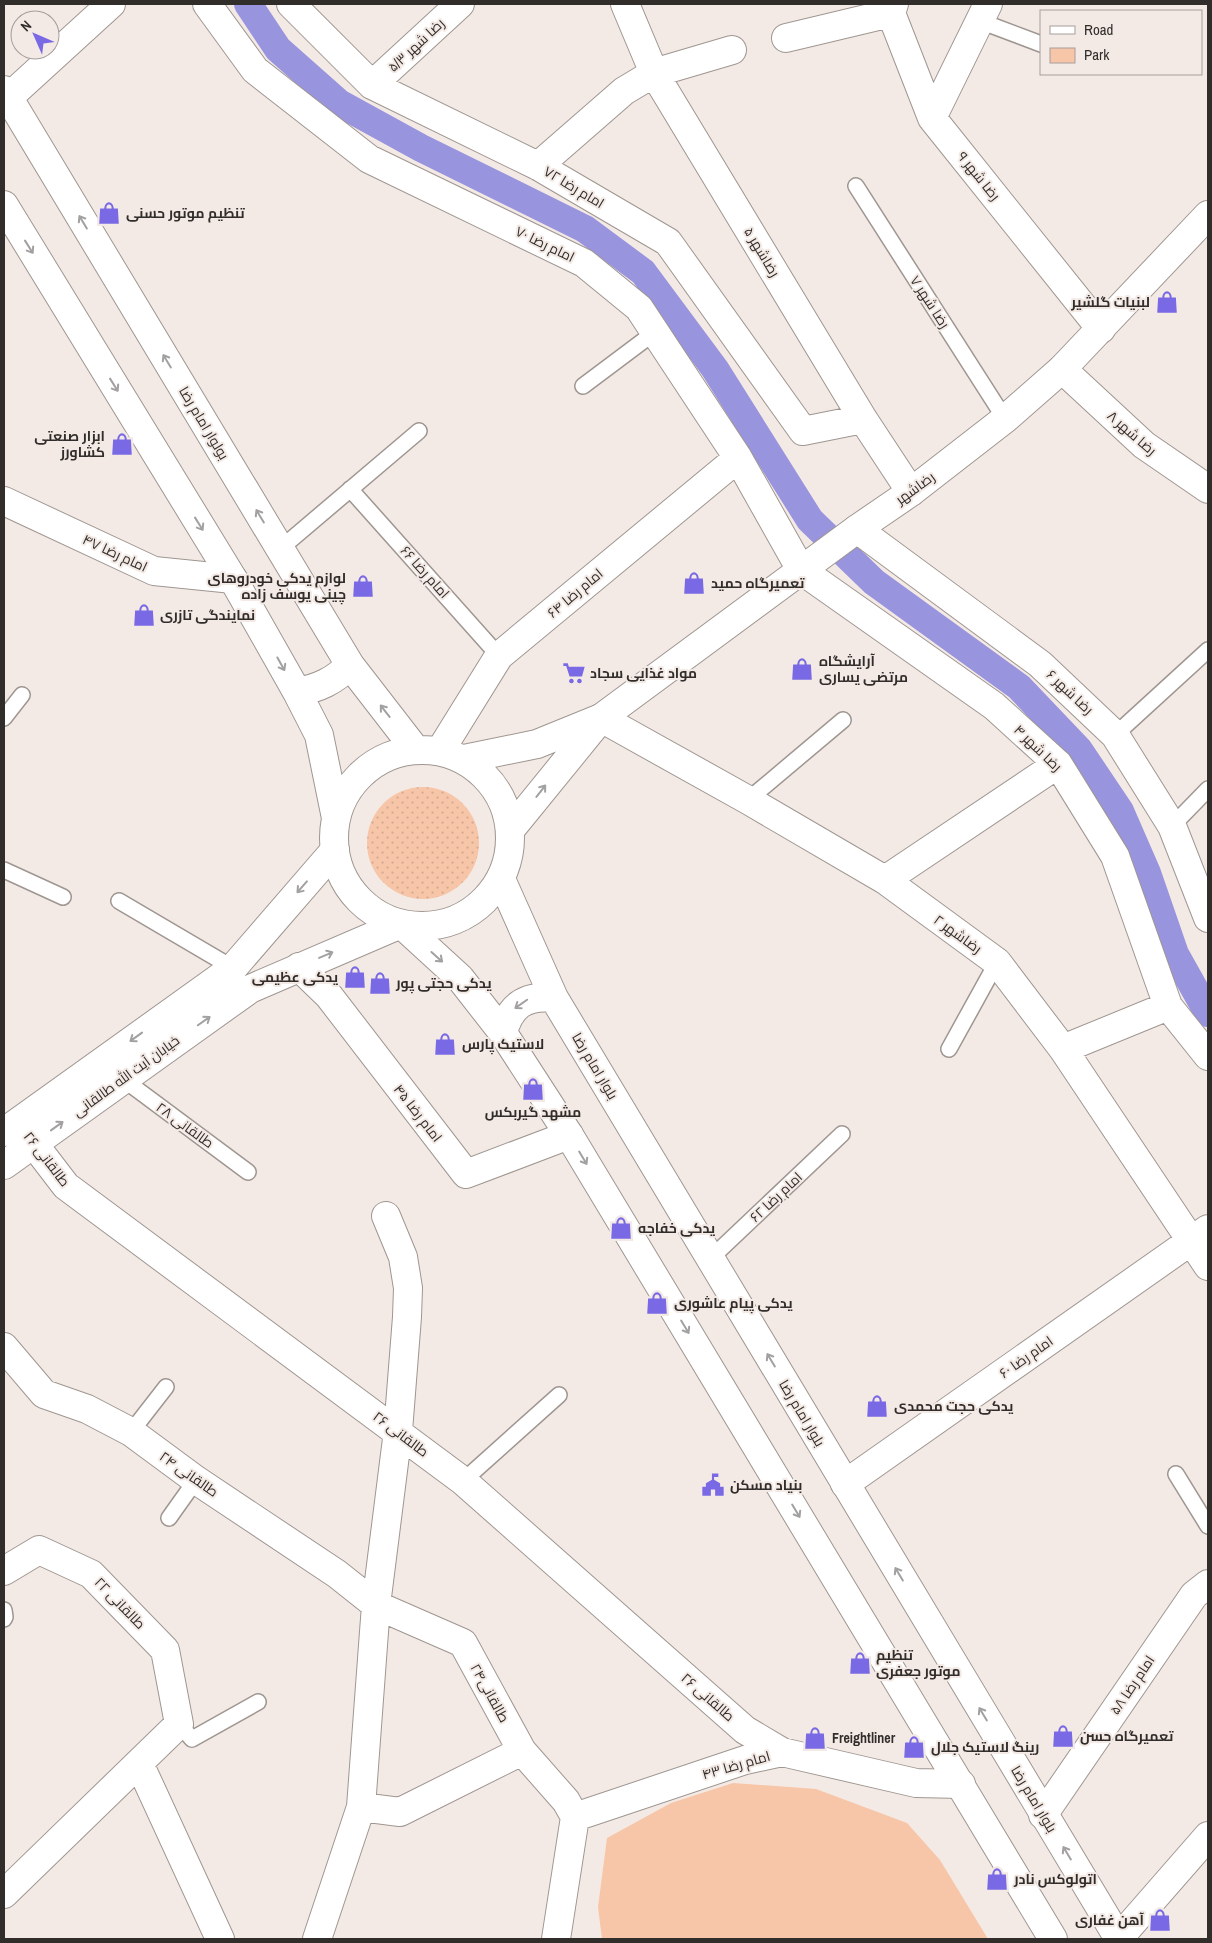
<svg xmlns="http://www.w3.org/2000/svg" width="1212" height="1943" viewBox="0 0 1212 1943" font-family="'Archivo Narrow',Cairo,sans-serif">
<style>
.grass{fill:url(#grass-dots)}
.park{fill:#f7c5a8}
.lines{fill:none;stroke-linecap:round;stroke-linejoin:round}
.canal{stroke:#9894de;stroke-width:28}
.service-casing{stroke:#9f9691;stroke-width:18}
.minor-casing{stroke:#9f9691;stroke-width:30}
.tertiary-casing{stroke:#9f9691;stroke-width:30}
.secondary-casing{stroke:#9f9691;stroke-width:30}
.primary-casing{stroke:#9f9691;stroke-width:30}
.service{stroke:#fff;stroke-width:15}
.minor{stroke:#fff;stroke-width:28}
.tertiary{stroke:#fff;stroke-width:28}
.secondary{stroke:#fff;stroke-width:28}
.primary{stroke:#fff;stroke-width:28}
.oneway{stroke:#a2a0a0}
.labels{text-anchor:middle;stroke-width:4;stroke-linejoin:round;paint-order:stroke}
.street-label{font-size:14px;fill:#312d2b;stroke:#f4eae5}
.poi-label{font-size:14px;font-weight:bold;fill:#312d2b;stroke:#f4eae5;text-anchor:start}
</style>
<defs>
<pattern id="grass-dots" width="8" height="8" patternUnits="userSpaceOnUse" patternTransform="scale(1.25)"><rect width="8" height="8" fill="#f7c5a8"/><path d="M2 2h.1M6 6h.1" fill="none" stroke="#d4aa91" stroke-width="1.8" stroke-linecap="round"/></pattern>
</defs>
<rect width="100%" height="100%" fill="#f4eae5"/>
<path class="grass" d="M367 843a56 56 0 1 1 112 0a56 56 0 1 1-112 0Z"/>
<path class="park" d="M733 1783 816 1789 907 1823 940 1860 988 1939H602L598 1907 607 1838 671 1803Z"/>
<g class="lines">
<path class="canal" d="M248 4 278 49 339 103 421 148 585 229 643 272 715 369 810 520 874 582 1019 687 1079 750 1120 811 1147 873 1175 954 1208 1013"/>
<defs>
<path id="service" d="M980 21 1041 44
M856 186 1005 419
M583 386 655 332
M350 489 499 656
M280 549 419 431
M4 718 22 695
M1115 735 1208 650
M748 800 843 720
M1172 826 1208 789
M4 870 63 897
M119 901 233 968
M949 1049 997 962
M123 1079 248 1172
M710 1259 842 1134
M131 1432 166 1387
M1176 1474 1208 1526
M463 1481 559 1395
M169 1518 196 1480
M4 1610 5 1617 4 1619
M179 1724 192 1739 258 1702"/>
<path id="minor" d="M207 4 255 70 369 159 584 263 639 308 738 458 801 570 994 706 1058 764 1115 856 1168 1006 1208 1056
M291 4 372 85 538 166 668 242 803 431 863 419
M625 4 654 73 863 419 911 492
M894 4 891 13 932 118 1101 329
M786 38 891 13
M372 85 460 4
M8 98 111 4
M932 118 988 4
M538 166 624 91 654 73 732 50
M1062 369 1144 445 1208 489
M4 501 154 571 233 579
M857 529 1040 664 1115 735 1172 826 1208 918
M601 718 748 800 885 880 997 962 1063 1049 1208 1266
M440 751 499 656 738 458
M885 880 1058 764
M299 967 329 996 466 1174 569 1135
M1063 1049 1168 1006
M21 1124 33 1143 66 1186 463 1481 745 1730 782 1752
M4 1347 44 1394 87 1409 131 1432 196 1480 337 1574 376 1605 463 1643 522 1751 566 1801 575 1817
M845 1484 1208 1229
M4 1571 39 1550 91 1574 165 1650 179 1724 4 1894
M139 1763 220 1939
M361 1807 400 1812 522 1751
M1043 1815 1194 1595 1208 1584
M575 1817 745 1760 782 1752 916 1783 961 1784
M1119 1938 1208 1836
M317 1939 361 1807 376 1605 398 1431 407 1317 408 1288 403 1257 386 1216
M556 1939 575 1817"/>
<path id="tertiary" d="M464 759 537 744 601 718 857 529 911 492 1005 419 1062 369 1208 215
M511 829 598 722"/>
<path id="secondary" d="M4 1132 233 968 335 850
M4 1165 250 989 401 924"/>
<path id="primary" d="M4 90 350 665 415 749
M4 205 233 579 297 692 319 735 336 818
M297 692C319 688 334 681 350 665
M334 838a88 88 0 1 1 176 0a88 88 0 1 1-176 0Z
M501 879 554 998 1119 1939
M401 924 460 978 503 1033 569 1135 1053 1939
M503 1033C510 1005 526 995 554 998"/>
</defs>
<use href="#service" class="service-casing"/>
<use href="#minor" class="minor-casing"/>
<use href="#tertiary" class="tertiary-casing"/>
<use href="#secondary" class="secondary-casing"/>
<use href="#primary" class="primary-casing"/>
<use href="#service" class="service"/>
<use href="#minor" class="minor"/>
<use href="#tertiary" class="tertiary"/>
<use href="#secondary" class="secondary"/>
<use href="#primary" class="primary"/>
</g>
<defs><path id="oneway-shaft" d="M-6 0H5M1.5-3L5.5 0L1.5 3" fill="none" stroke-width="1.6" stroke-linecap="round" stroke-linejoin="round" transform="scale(1.25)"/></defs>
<g class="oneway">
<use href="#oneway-shaft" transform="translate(83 222) rotate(-121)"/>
<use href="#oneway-shaft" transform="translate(29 247) rotate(58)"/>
<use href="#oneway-shaft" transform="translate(167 361) rotate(-121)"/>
<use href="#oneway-shaft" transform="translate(114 385) rotate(58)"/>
<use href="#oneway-shaft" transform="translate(260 516) rotate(-121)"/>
<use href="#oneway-shaft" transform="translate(199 524) rotate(58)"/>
<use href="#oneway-shaft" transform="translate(281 664) rotate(61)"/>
<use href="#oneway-shaft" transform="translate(385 711) rotate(-128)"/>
<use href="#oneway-shaft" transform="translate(541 791) rotate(-52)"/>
<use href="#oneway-shaft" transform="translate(302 887) rotate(131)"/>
<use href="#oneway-shaft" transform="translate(326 955) rotate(-23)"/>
<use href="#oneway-shaft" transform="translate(437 957) rotate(42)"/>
<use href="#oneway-shaft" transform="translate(521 1004) rotate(145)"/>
<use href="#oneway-shaft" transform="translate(204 1021) rotate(-35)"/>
<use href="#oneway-shaft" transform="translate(136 1037) rotate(144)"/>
<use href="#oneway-shaft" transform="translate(57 1126) rotate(-36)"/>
<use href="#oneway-shaft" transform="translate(583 1158) rotate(59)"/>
<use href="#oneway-shaft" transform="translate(685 1327) rotate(59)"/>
<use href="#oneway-shaft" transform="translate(771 1360) rotate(-121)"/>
<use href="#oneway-shaft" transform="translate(796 1511) rotate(59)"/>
<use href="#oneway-shaft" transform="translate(899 1574) rotate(-121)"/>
<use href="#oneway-shaft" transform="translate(983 1714) rotate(-121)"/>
<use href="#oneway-shaft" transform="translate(1067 1853) rotate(-121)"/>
</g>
<defs>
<symbol id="shop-bare" viewBox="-9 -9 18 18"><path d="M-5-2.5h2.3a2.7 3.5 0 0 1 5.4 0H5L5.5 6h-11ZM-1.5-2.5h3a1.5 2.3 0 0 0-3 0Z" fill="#7969e4" stroke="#f4eae5" stroke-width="2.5" paint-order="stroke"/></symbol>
<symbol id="supermarket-bare" viewBox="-9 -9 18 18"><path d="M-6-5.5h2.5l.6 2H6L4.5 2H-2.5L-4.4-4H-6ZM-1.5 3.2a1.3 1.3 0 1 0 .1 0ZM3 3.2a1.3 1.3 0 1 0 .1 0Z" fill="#7969e4" stroke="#f4eae5" stroke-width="2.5" paint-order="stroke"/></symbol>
<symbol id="civic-bare" viewBox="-9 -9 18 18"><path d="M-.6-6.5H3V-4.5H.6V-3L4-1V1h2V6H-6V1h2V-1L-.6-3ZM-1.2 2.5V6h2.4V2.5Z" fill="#7969e4" stroke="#f4eae5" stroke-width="2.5" paint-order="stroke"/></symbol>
</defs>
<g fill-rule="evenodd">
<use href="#shop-bare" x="93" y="197" width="32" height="32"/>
<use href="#shop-bare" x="1151" y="286" width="32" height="32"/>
<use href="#shop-bare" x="106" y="428" width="32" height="32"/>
<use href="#shop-bare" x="678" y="567" width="32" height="32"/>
<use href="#shop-bare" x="347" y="570" width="32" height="32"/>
<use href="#shop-bare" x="128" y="599" width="32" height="32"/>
<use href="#shop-bare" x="786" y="653" width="32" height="32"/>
<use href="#supermarket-bare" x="558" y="657" width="32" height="32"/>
<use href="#shop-bare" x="339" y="961" width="32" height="32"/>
<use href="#shop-bare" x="364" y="967" width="32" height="32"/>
<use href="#shop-bare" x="429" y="1028" width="32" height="32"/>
<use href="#shop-bare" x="517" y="1073" width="32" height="32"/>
<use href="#shop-bare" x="605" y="1212" width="32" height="32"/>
<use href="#shop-bare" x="641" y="1287" width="32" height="32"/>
<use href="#shop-bare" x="861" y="1390" width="32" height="32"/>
<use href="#civic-bare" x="697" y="1469" width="32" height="32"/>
<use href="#shop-bare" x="844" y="1647" width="32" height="32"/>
<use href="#shop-bare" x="1047" y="1720" width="32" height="32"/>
<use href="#shop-bare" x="799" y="1722" width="32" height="32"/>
<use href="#shop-bare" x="898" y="1731" width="32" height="32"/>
<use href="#shop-bare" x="981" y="1863" width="32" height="32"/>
<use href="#shop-bare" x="1144" y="1904" width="32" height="32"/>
</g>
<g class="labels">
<g class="street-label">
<text transform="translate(416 45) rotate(-43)" y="5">۵/۳ رضا شهر</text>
<text transform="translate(979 176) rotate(51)" y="5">رضا شهر ۹</text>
<text transform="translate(574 187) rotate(31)" y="5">امام رضا ۷۲</text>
<text transform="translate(545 244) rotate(26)" y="5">امام رضا ۷۰</text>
<text transform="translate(762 252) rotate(59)" y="5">رضاشهر ۵</text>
<text transform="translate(930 302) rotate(57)" y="5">رضا شهر ۷</text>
<text transform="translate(204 423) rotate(59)" y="5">بولوار امام رضا</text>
<text transform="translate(1132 433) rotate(41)" y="5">رضا شهر ۸</text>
<text transform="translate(915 488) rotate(-36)" y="5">رضاشهر</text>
<text transform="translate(115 553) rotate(25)" y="5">امام رضا ۴۷</text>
<text transform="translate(425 572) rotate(48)" y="5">امام رضا ۶۶</text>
<text transform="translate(575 593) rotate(-40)" y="5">امام رضا ۶۴</text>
<text transform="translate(1070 692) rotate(43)" y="5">رضا شهر ۶</text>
<text transform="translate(1038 748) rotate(44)" y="5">رضا شهر ۴</text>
<text transform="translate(958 934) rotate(36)" y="5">رضاشهر ۲</text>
<text transform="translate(595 1066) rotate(59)" y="5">بلوار امام رضا</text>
<text transform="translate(126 1076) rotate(-36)" y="5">خیابان آیت الله طالقانی</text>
<text transform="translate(418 1113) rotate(52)" y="5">امام رضا ۴۵</text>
<text transform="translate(185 1125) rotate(36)" y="5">طالقانی ۲۸</text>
<text transform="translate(47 1159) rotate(52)" y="5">طالقانی ۲۶</text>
<text transform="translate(776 1197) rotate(-43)" y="5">امام رضا ۶۲</text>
<text transform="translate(1026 1357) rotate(-35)" y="5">امام رضا ۶۰</text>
<text transform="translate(802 1413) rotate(59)" y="5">بلوار امام رضا</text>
<text transform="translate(401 1434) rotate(37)" y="5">طالقانی ۲۶</text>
<text transform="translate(189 1474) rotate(35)" y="5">طالقانی ۲۴</text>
<text transform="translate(120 1603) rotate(46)" y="5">طالقانی ۲۲</text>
<text transform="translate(1132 1685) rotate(-56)" y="5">امام رضا ۵۸</text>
<text transform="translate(490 1693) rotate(61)" y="5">طالقانی۲۴</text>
<text transform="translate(708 1697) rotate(41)" y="5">طالقانی ۲۶</text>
<text transform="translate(736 1765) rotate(-16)" y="5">امام رضا ۴۳</text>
<text transform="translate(1034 1799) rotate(59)" y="5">بلوار امام رضا</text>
</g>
<g class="poi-label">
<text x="126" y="218">تنظیم موتور حسنی</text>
<text x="1150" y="307" text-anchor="end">لبنیات گلشیر</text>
<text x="105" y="441" text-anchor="end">ابزار صنعتی<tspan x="105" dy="16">کشاورز</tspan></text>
<text x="346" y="583" text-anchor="end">لوازم یدکی خودروهای<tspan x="346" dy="16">چینی یوسف زاده</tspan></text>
<text x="711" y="588">تعمیرگاه حمید</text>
<text x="160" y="620">نمایندگی تازری</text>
<text x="819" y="666">آرایشگاه<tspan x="819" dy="16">مرتضی یساری</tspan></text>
<text x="590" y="678">مواد غذایی سجاد</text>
<text x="338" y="982" text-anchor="end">یدکی عظیمی</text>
<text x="396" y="988">یدکی حجتی پور</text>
<text x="462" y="1049">لاستیک پارس</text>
<text x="533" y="1117" text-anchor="middle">مشهد گیربکس</text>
<text x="638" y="1233">یدکی خفاجه</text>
<text x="674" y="1308">یدکی پیام عاشوری</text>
<text x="894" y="1411">یدکی حجت محمدی</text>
<text x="730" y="1490">بنیاد مسکن</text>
<text x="876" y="1660">تنظیم<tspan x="876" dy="16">موتور جعفری</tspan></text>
<text x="1080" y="1741">تعمیرگاه حسن</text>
<text x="832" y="1743">Freightliner</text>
<text x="931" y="1752">رینگ لاستیک جلال</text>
<text x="1014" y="1884">اتولوکس نادر</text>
<text x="1144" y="1925" text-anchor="end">آهن غفاری</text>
</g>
</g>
<rect width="1212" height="1943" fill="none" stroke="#312d2b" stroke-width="10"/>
<rect x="1040" y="10" width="162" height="65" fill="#f4eae5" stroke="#a69e9b"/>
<rect x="1050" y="26" width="25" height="8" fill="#ffffff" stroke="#a69e9b"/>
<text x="1084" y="35" font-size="15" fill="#312d2b">Road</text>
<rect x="1050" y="48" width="25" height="15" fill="#f7c5a8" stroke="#a69e9b"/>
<text x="1084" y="60" font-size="15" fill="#312d2b">Park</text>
<g transform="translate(35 35) rotate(315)"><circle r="24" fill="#f4eae5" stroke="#a69e9b"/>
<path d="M0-4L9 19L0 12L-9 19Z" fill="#7969e4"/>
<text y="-8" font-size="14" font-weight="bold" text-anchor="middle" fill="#312d2b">N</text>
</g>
</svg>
